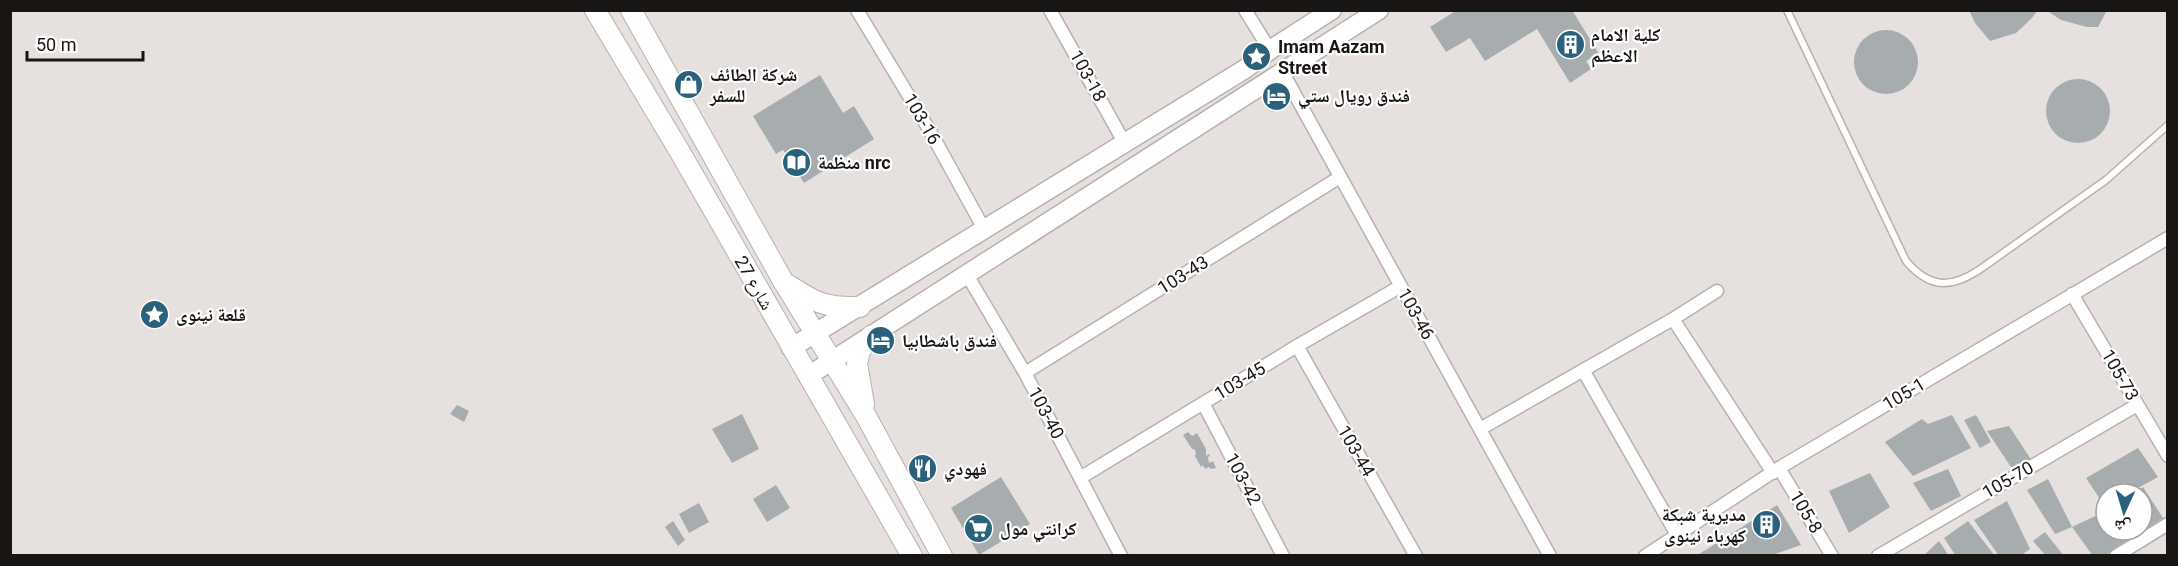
<svg xmlns="http://www.w3.org/2000/svg" width="2178" height="566" viewBox="0 0 2178 566" font-family="Roboto,'Noto Naskh Arabic',sans-serif">
<style>
.building{fill:#a7acaf}
.lines{fill:none;stroke-linecap:round;stroke-linejoin:round}
.service-casing{stroke:#b8b1b0;stroke-width:9}
.minor-casing{stroke:#b8b1b0;stroke-width:15}
.secondary-casing{stroke:#b8b1b0;stroke-width:21}
.primary-casing{stroke:#b8b1b0;stroke-width:22}
.service{stroke:#fff;stroke-width:6}
.minor{stroke:#fff;stroke-width:12}
.secondary{stroke:#fff;stroke-width:18}
.primary{stroke:#fff;stroke-width:20}
.labels{text-anchor:middle;stroke-width:4.5;stroke-linejoin:round;paint-order:stroke}
.poi-label{font-size:18px;font-weight:bold;fill:#181615;stroke:#fff;text-anchor:start}
.street-label{font-size:18px;fill:#181615;stroke:#fff}
</style>
<rect width="100%" height="100%" fill="#e6e0de"/>
<path class="building" d="M1457 10H1572L1599 54 1586 61 1591 69 1570 83 1537 29 1485 61 1470 38 1446 52 1430 27Z
M1969 10H2038L2031 19 2016 33 1990 41 1975 23Z
M2046 10H2107L2098 27H2087L2061 20Z
M1854 62a32 32 0 1 1 64 0a32 32 0 1 1-64 0Z
M820 75 843 113 854 106 874 139 804 183 783 150 776 154 753 116Z
M2046 111a32 32 0 1 1 64 0a32 32 0 1 1-64 0Z
M457 405 469 411 464 422 450 414Z
M742 414 759 449 732 463 712 429Z
M1952 415 1971 448 1913 476 1885 442 1922 419 1928 424Z
M1976 415 1991 442 1980 448 1964 420Z
M2009 426 2032 461 2013 470 1987 431Z
M1188 432 1192 436 1197 433 1206 449V456L1209 454 1210 456 1208 457 1209 463 1213 461 1216 468 1211 469 1209 467 1205 469 1203 465 1201 467 1195 456 1196 453 1194 449H1192L1183 435Z
M2138 448 2158 477 2127 494H2106V508L2086 478Z
M1948 469 1961 496 1931 511 1913 483Z
M1870 473 1890 507 1849 533 1829 491Z
M1001 477 1030 524 979 555 951 508Z
M2048 479 2072 527 2055 534 2027 490Z
M776 485 790 508 767 522 753 499Z
M2143 487 2163 518 2105 556H2093L2072 527 2106 511V530H2142V494H2133Z
M2007 501 2030 549 2020 556H1999L1974 520Z
M699 503 709 522 689 533 679 514Z
M1777 505 1801 545 1769 556H1696Z
M673 521 685 540 678 546 665 527Z
M1968 521 1995 556H1956L1944 538Z
M2045 532 2064 556H2046L2033 541Z
M1939 541 1949 556H1923Z"/>
<g class="lines">
<defs>
<path id="service" d="M1787 10 1906 261C1929 288 1950 289 1979 270L2106 180 2168 125"/>
<path id="minor" d="M857 10 930 131 984 229
M1050 10 1124 142
M1245 10 1270 50
M1283 73 1550 556
M966 273 1025 373 1121 556
M2072 294 2168 456
M1673 319 1773 473
M1297 346 1416 556
M1583 370 1677 535
M1025 373 1340 177
M1203 403 1283 556
M1480 429 1673 319 1717 291
M1779 468 1832 556
M1080 478 1297 346 1401 286
M1645 556 1779 468 2168 238
M1878 556 2137 405
M2116 556 2168 524"/>
<path id="secondary" d="M791 348 1245 69 1270 50 1332 10
M808 376 1379 10"/>
<path id="primary" d="M595 10 680 152 912 556
M631 10 783 281 866 416 942 556
M787 284C816 303 825 308 860 307
M864 404 857 364 860 351 871 336"/>
</defs>
<use href="#service" class="service-casing"/>
<use href="#minor" class="minor-casing"/>
<use href="#secondary" class="secondary-casing"/>
<use href="#primary" class="primary-casing"/>
<use href="#service" class="service"/>
<use href="#minor" class="minor"/>
<use href="#secondary" class="secondary"/>
<use href="#primary" class="primary"/>
</g>
<defs>
<symbol id="building-disc" viewBox="-11 -11 22 22"><circle r="9.5" fill="#2a617c" stroke="#fff"/><path d="M-4-6H4V6H1V3H-1V6H-4ZM-2.5-4.3h1.7v1.8h-1.7ZM.8-4.3h1.7v1.8H.8ZM-2.5-1h1.7V.8h-1.7ZM.8-1h1.7V.8H.8Z" fill="#fff"/></symbol>
<symbol id="sight-disc" viewBox="-11 -11 22 22"><circle r="9.5" fill="#2a617c" stroke="#fff"/><path d="M0-6L1.8-2.2L6-1.7L2.9 1.2L3.7 5.4L0 3.3L-3.7 5.4L-2.9 1.2L-6-1.7L-1.8-2.2Z" fill="#fff"/></symbol>
<symbol id="shop-disc" viewBox="-11 -11 22 22"><circle r="9.5" fill="#2a617c" stroke="#fff"/><path d="M-5-2.5h2.3a2.7 3.5 0 0 1 5.4 0H5L5.5 6h-11ZM-1.5-2.5h3a1.5 2.3 0 0 0-3 0Z" fill="#fff"/></symbol>
<symbol id="hotel-disc" viewBox="-11 -11 22 22"><circle r="9.5" fill="#2a617c" stroke="#fff"/><path d="M-6-4.5h1.5V1H6V5H4.5V3h-9V5H-6ZM-4 0a1.8 1.8 0 1 1 3.6 0ZM.5 0V-2.5h3Q6-2.5 6 0Z" fill="#fff"/></symbol>
<symbol id="library-disc" viewBox="-11 -11 22 22"><circle r="9.5" fill="#2a617c" stroke="#fff"/><path d="M-6-4Q-3-5.5-.7-3.5V5Q-3 3-6 4ZM6-4Q3-5.5 .7-3.5V5Q3 3 6 4Z" fill="#fff"/></symbol>
<symbol id="restaurant-disc" viewBox="-11 -11 22 22"><circle r="9.5" fill="#2a617c" stroke="#fff"/><path d="M-5-6h1v4h1v-4h1v4h1v-4h1v5L-1.5 .5V6h-2V.5L-5-1ZM5-6V6H3V1.5H1.5Q1.5-4 5-6Z" fill="#fff"/></symbol>
<symbol id="supermarket-disc" viewBox="-11 -11 22 22"><circle r="9.5" fill="#2a617c" stroke="#fff"/><path d="M-6-5.5h2.5l.6 2H6L4.5 2H-2.5L-4.4-4H-6ZM-1.5 3.2a1.3 1.3 0 1 0 .1 0ZM3 3.2a1.3 1.3 0 1 0 .1 0Z" fill="#fff"/></symbol>
</defs>
<g fill-rule="evenodd">
<use href="#building-disc" x="1554" y="28" width="33" height="33"/>
<use href="#sight-disc" x="1240" y="40" width="33" height="33"/>
<use href="#shop-disc" x="672" y="68" width="33" height="33"/>
<use href="#hotel-disc" x="1260" y="80" width="33" height="33"/>
<use href="#library-disc" x="780" y="146" width="33" height="33"/>
<use href="#sight-disc" x="138" y="298" width="33" height="33"/>
<use href="#hotel-disc" x="864" y="324" width="33" height="33"/>
<use href="#restaurant-disc" x="906" y="452" width="33" height="33"/>
<use href="#building-disc" x="1750" y="508" width="33" height="33"/>
<use href="#supermarket-disc" x="962" y="512" width="33" height="33"/>
</g>
<g class="labels">
<g class="poi-label">
<text x="1591" y="41">كلية الامام<tspan x="1591" dy="21">الاعظم</tspan></text>
<text x="1278" y="53">Imam Aazam<tspan x="1278" dy="21">Street</tspan></text>
<text x="710" y="81">شركة الطائف<tspan x="710" dy="21">للسفر</tspan></text>
<text x="1298" y="102">فندق رويال ستي</text>
<text x="818" y="169">منظمة nrc</text>
<text x="176" y="321">قلعة نينوى</text>
<text x="902" y="347">فندق باشطابيا</text>
<text x="944" y="475">فهودي</text>
<text x="1746" y="521" text-anchor="end">مديرية شبكة<tspan x="1746" dy="21">كهرباء نينوى</tspan></text>
<text x="1000" y="535">كرانتي مول</text>
</g>
<g class="street-label">
<text transform="translate(1088 76) rotate(61)" y="6">103-18</text>
<text transform="translate(922 119) rotate(60)" y="6">103-16</text>
<text transform="translate(1183 275) rotate(-32)" y="6">103-43</text>
<text transform="translate(754 283) rotate(60)" y="6">شارع 27</text>
<text transform="translate(1416 314) rotate(61)" y="6">103-46</text>
<text transform="translate(2120 375) rotate(60)" y="6">105-73</text>
<text transform="translate(1240 381) rotate(-31)" y="6">103-45</text>
<text transform="translate(1904 394) rotate(-31)" y="6">105-1</text>
<text transform="translate(1046 413) rotate(62)" y="6">103-40</text>
<text transform="translate(1356 451) rotate(60)" y="6">103-44</text>
<text transform="translate(1243 479) rotate(62)" y="6">103-42</text>
<text transform="translate(2008 480) rotate(-30)" y="6">105-70</text>
<text transform="translate(1806 512) rotate(59)" y="6">105-8</text>
</g>
</g>
<rect width="2178" height="566" fill="none" stroke="#181615" stroke-width="24"/>
<g transform="translate(2124 512) rotate(184)"><circle r="28" fill="#ffffff" stroke="#a3a2a1" stroke-width="1.5"/>
<path d="M0-4.5L10 22L0 15L-10 22Z" fill="#2a617c"/>
<text y="-9" font-size="16" font-weight="bold" text-anchor="middle" fill="#181615">ش</text>
</g>
<path d="M27 51v9h116v-9" fill="none" stroke="#181615" stroke-width="3"/>
<text x="36" y="51" font-size="18" fill="#181615" stroke="#ffffff" stroke-width="4.5" paint-order="stroke">50 m</text>
</svg>
